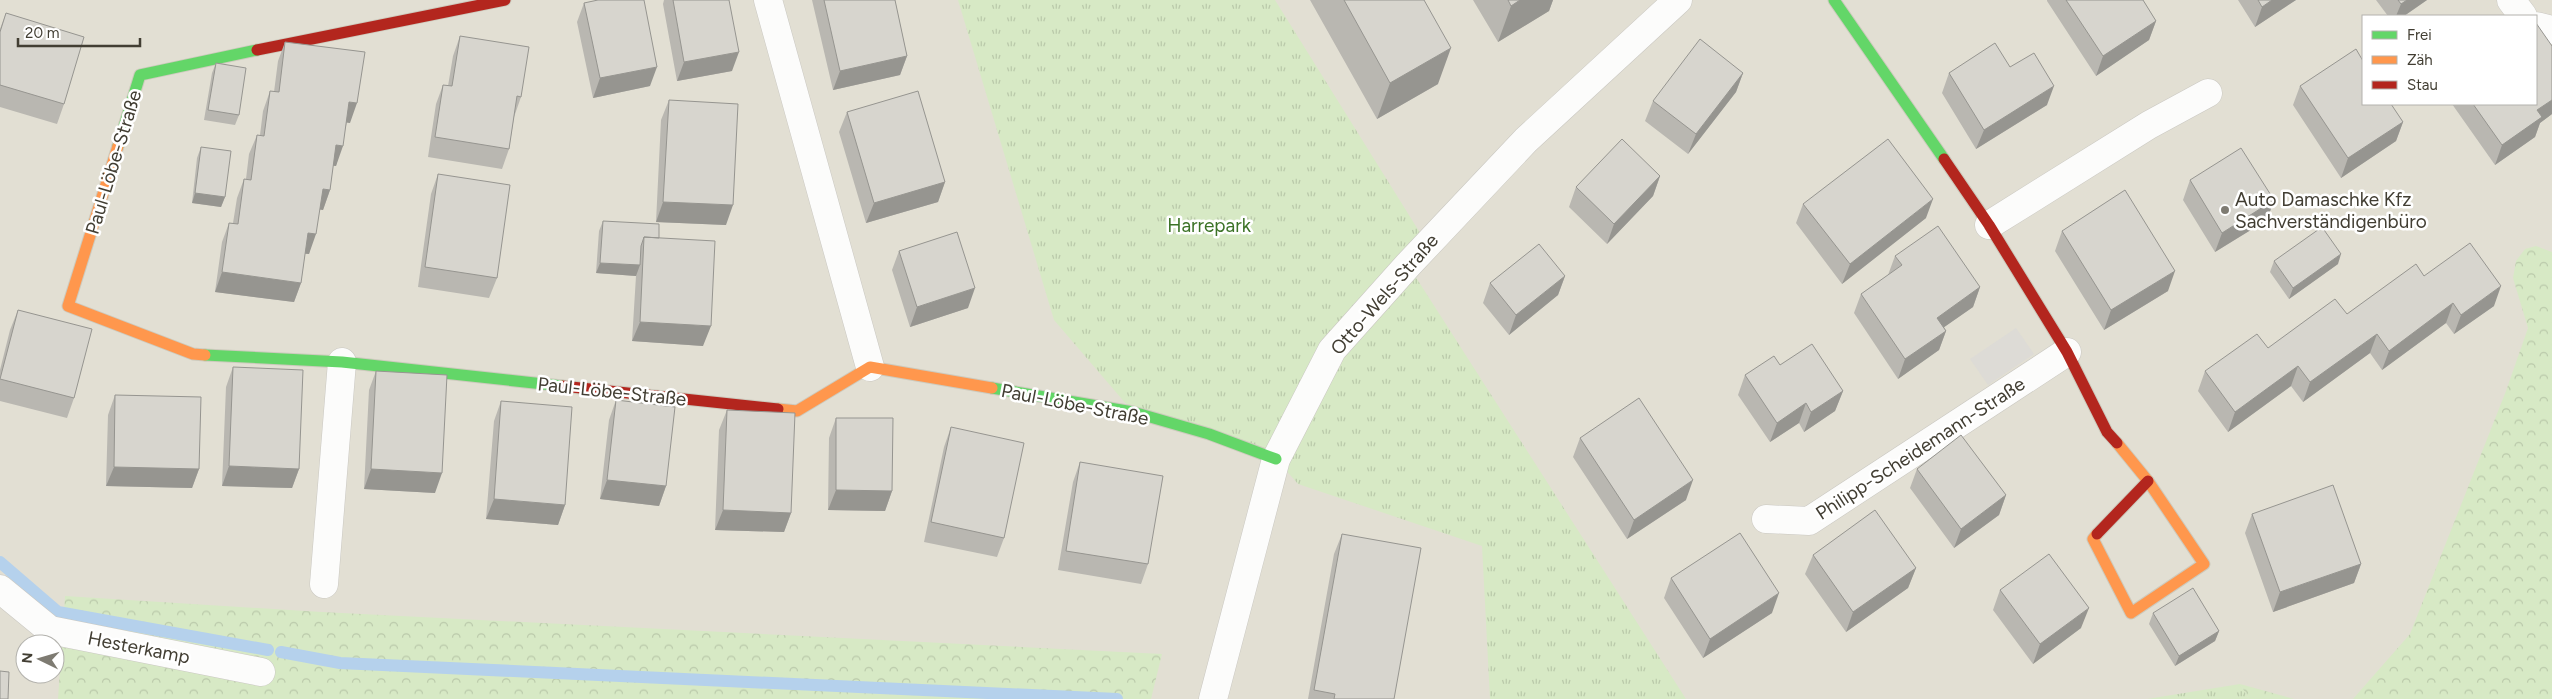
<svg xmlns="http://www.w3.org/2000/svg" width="2552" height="699" viewBox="0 0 2552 699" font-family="Figtree,sans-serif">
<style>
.residential{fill:#e2dfd3;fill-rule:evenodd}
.grass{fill:url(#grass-tufts)}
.forest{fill:url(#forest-crowns)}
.parking{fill:#dddbd6}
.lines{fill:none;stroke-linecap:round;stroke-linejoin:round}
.stream{stroke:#b5d1ec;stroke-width:12}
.street-casing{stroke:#cac8c2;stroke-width:29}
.fast-casing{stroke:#cdcabd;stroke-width:13}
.slow-casing{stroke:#cdcabd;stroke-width:13}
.jam-casing{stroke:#cdcabd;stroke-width:13}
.street{stroke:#fcfcfb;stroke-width:28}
.fast{stroke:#63d668;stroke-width:11}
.slow{stroke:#ff974d;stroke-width:11}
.jam{stroke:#b3261e;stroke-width:11}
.wall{fill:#b9b7b1}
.shaded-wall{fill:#969590}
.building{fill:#d7d5ce;stroke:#969590}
.poi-dot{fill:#7e7b72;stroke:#fff;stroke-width:2}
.labels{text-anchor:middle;stroke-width:5;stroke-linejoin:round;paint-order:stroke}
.street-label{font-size:19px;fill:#423e33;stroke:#fff}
.poi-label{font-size:19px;fill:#423e33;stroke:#fff;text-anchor:start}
.park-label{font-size:19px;fill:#3c7327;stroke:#fff}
</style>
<defs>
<pattern id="grass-tufts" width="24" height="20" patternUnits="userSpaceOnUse" patternTransform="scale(1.25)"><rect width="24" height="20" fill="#d7e9c5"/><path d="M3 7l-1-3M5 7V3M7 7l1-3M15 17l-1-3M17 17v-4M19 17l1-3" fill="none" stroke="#bac9aa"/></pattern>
<pattern id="forest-crowns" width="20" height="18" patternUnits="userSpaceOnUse" patternTransform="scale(1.25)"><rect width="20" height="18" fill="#d7e9c5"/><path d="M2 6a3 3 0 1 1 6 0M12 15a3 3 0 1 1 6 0" fill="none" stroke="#bac9aa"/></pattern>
</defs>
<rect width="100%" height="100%" fill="#eeece6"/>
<path class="residential" d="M0 0H2552V699H0ZM2363 16H2536V104H2363ZM25 644H55V674H25Z"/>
<path class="grass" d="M958 0H1275L1427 244 1408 265 1686 699H1490L1482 546 1298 484 1276 459 1133 412 1054 320Z
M2240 684 2249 699H2147Z"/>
<path class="forest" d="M2536 246 2552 252V699H2353L2410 634 2506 391 2528 328 2513 278 2516 261 2525 249Z
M65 596 322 612 1162 654 1151 699H58Z
M2240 684 2294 699H2249Z"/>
<path class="parking" d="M2016 328 2034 354 1988 385 1970 359Z"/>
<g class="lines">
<path class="stream" d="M0 562 58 612 268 650
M281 652 340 663 1117 699"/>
<defs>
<path id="street" d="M768 0 870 367
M2511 0 2523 16
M2536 26 2552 30
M1989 225 2149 125 2208 93
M1766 519 1809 521 2067 352
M324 584 342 362
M0 589 50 630 261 672
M1213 699 1276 459 1332 350 1408 265 1526 140 1678 0"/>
<path id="fast" d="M1834 0 1944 159
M118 146 140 75 257 50
M205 355 342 362 562 386
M992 388 1133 412 1209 434 1276 459"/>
<path id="slow" d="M118 146 68 306 193 354 205 355
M778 409 797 411 870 367 992 388
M2097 534 2093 539 2131 613 2204 564 2148 481 2117 443"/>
<path id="jam" d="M257 50 505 0
M1944 159 1989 225 2067 352 2107 432 2117 443
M562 386 778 409
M2097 534 2148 481"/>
</defs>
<use href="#street" class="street-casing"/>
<use href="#fast" class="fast-casing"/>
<use href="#slow" class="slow-casing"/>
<use href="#jam" class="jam-casing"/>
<use href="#street" class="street"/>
<use href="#fast" class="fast"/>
<use href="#slow" class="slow"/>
<use href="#jam" class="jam"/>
</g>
<path class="wall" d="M664 0H729L732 71 677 81 663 4Z
M812 0H895L907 56 900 75 833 90Z
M1310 0H1424L1438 84 1377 119Z
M1473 0H1553L1549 11 1498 42Z
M2047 0H2143L2156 21 2149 40 2096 76 2047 1Z
M2238 0H2296L2255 27Z
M2376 0H2427L2404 16H2388Z
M584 3 650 86 593 98 577 22Z
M6 13 64 104 57 124 0 107V29Z
M460 36 521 97 514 117 509 149 502 169 428 157 436 104 443 85 448 86 453 56Z
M285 42 350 123 347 122 336 166H333L330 190 323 210 320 209 309 254H305L301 283 294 302 215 292 222 242 229 223H233L237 198 244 179H246L249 154 257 135H260L263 111 270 91 274 92 278 61Z
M2552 46V114L2540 123 2535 137 2495 165 2452 104H2536Z
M216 63 239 115 235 125 204 120 212 73Z
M2010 67 2047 105 1976 149 1942 93 1949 73Z
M1743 73 1736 92 1688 154 1645 121 1653 101Z
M2300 86 2403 122 2396 141 2341 178 2293 105Z
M669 100 726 225 656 222 661 120Z
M847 112 945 182 938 202 866 223 839 132Z
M201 147 225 197 221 207 192 203 197 158Z
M438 174 497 278 489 298 418 287 431 194Z
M1660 176 1653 196 1607 244 1569 207 1576 187Z
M2190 180 2274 200 2267 220 2215 252 2183 200Z
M1803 204 1926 218 1842 284 1796 223Z
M603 221 659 238 703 346 632 341 636 276 596 273 599 231Z
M2062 231 2168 291 2104 330 2055 251Z
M899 251 968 308 910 327 892 270Z
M1895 256 1980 287 1973 307 1944 327 1946 331 1939 350 1898 379 1854 313 1861 294 1888 275Z
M2274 261 2338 264 2289 299 2270 272Z
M1565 276 1558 295 1509 335 1483 303 1490 283Z
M2424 276 2494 306 2454 334 2446 323 2382 370 2370 353 2303 402 2291 386 2228 432 2198 391 2205 371 2268 348 2347 314Z
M18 310 74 398 67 418 0 401V370L10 330Z
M1780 365 1843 391 1835 411 1804 432 1799 423 1770 442 1738 395 1745 375Z
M233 367 299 469 292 488 222 486 226 387Z
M376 371 435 493 364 489 369 390Z
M115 395 199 469 192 488 106 486 108 415Z
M616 400 666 486 659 506 600 499 609 420Z
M501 401 565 505 558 525 486 519 494 421Z
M727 410 791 513 784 532 715 530 719 430Z
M836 418 892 491 885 511 828 510 829 438Z
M951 427 1004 538 997 557 924 542 944 447Z
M1580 438 1686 500 1627 539 1573 457Z
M1080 462 1148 564 1141 584 1058 570 1073 482Z
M1917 469 2006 495 1999 515 1954 548 1910 488Z
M2252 514 2361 564 2354 583 2273 612 2245 533Z
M1342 534 1394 699H1308L1334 554Z
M1813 555 1916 568 1908 588 1846 632 1805 574Z
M1671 578 1772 613 1703 658 1664 598Z
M2000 590 2081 628 2033 664 1993 610Z
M2153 613 2219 631 2215 641 2175 666 2149 624Z"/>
<path class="shaded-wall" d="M1520 0H1553L1549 11 1498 42 1511 6Z
M2272 0H2296L2255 27 2262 7Z
M2407 0H2427L2404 16H2396L2401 4Z
M2156 21 2149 40 2096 76 2103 56Z
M1451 48 1438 84 1377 119 1390 83Z
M739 52 732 71 677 81 684 62Z
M907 56 900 75 833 90 840 71Z
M657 67 650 86 593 98 600 78Z
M1743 73 1736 92 1688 154 1696 134Z
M2054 86 2047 105 1976 149 1984 130Z
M2552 100V114L2540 123 2535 137 2495 165 2502 145 2537 110Z
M349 102 357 103 350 123 342 122Z
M2403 122 2396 141 2341 178 2348 158Z
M336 145 343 146 336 166 329 165Z
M1660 176 1653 196 1607 244 1614 224Z
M945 182 938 202 866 223 874 203Z
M323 189 330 190 323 210 316 209Z
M195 193 225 197 221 207 192 203Z
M1933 199 1926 218 1842 284 1850 264Z
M2274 200 2267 220 2215 252 2222 233Z
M663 202 733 205 726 225 656 222Z
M308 233 316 234 309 254 300 253Z
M2341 254 2338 264 2289 299 2293 288Z
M600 263 640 265 636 276 596 273Z
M2175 271 2168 291 2104 330 2111 310Z
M222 272 301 283 294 302 215 292Z
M1565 276 1558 295 1509 335 1516 315Z
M2501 286 2494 306 2454 334 2461 315Z
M1980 287 1973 307 1930 337 1937 318Z
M975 288 968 308 910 327 917 307Z
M2453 303 2446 323 2382 370 2389 351Z
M640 322 711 326 703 346 632 341Z
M1946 331 1939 350 1898 379 1905 359Z
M2377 334 2370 353 2303 402 2310 382Z
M2298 366 2291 386 2228 432 2235 412Z
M1843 391 1835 411 1804 432 1811 412Z
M1806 403 1799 423 1770 442 1777 423Z
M229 466 299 469 292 488 222 486Z
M114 467 199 469 192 488 106 486Z
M371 469 442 473 435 493 364 489Z
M607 480 666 486 659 506 600 499Z
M1693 480 1686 500 1627 539 1634 520Z
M836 490 892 491 885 511 828 510Z
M2006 495 1999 515 1954 548 1961 529Z
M494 499 565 505 558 525 486 519Z
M723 510 791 513 784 532 715 530Z
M2361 564 2354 583 2273 612 2280 592Z
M1916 568 1908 588 1846 632 1853 612Z
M1779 593 1772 613 1703 658 1710 639Z
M2089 608 2081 628 2033 664 2040 644Z
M2219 631 2215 641 2175 666 2179 656Z"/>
<path class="building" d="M598 0H644L657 67 600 78 584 3Z
M673 0H729L739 52 684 62Z
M824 0H895L907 56 840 71Z
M1344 0H1424L1451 48 1390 83Z
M1508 0H1520L1511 6Z
M2066 0H2143L2156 21 2103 56Z
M2258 0H2272L2262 7Z
M2398 0H2407L2401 4Z
M6 13 84 37 64 104 0 85V32Z
M2536 23 2552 46V100L2537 110 2542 117 2502 145 2473 104H2536Z
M460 36 529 47 521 97 517 96 509 149 435 137 443 85 452 86Z
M1700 39 1743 73 1696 134 1653 101Z
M285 42 365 52 357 103 349 102 343 146 336 145 330 190 323 189 316 234 308 233 301 283 222 272 229 223 238 224 244 179 251 180 257 135 264 136 270 91 279 92Z
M1995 43 2010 67 2034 53 2054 86 1984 130 1949 73Z
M2356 49 2363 61V104H2391L2403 122 2348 158 2300 86Z
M216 63 246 68 239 115 208 110Z
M918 91 945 182 874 203 847 112Z
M669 100 738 104 733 205 663 202Z
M1622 139 1660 176 1614 224 1576 187Z
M1888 139 1933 199 1850 264 1803 204Z
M201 147 231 151 225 197 195 193Z
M2241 148 2274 200 2222 233 2190 180Z
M438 174 510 185 497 278 425 267Z
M2125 190 2175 271 2111 310 2062 231Z
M603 221 659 224V238L644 237 641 246 640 265 600 263Z
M1938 226 1980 287 1937 318 1946 331 1905 359 1861 294 1902 265 1895 256Z
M2322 227 2341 254 2293 288 2274 261Z
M957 232 975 288 917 307 899 251Z
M644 237 715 241 711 326 640 322Z
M2470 243 2501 286 2461 315 2453 303 2389 351 2377 334 2310 382 2298 366 2235 412 2205 371 2257 334 2268 348 2335 299 2347 314 2416 264 2424 276Z
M1539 244 1565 276 1516 315 1490 283Z
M18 310 92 329 74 398 0 379Z
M1812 344 1843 391 1811 412 1806 403 1777 423 1745 375 1774 356 1780 365Z
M233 367 303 370 299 469 229 466Z
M376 371 447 375 442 473 371 469Z
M115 395 201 397 199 469 114 467Z
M1639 398 1693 480 1634 520 1580 438Z
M616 400 675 407 666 486 607 480Z
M501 401 572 407 565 505 494 499Z
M727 410 795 413 791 513 723 510Z
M836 418H893L892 491 836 490Z
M951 427 1024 443 1004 538 931 522Z
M1961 435 2006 495 1961 529 1917 469Z
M1080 462 1163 476 1148 564 1066 551Z
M2333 485 2361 564 2280 592 2252 514Z
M1875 510 1916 568 1853 612 1813 555Z
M1740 533 1779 593 1710 639 1671 578Z
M1342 534 1421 548 1394 699H1334L1335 694 1314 690Z
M2049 554 2089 608 2040 644 2000 590Z
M2193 588 2219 631 2179 656 2153 613Z
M0 671 9 672 8 699H0Z"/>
<circle class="poi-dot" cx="2225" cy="210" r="5"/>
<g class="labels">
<g class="street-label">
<text transform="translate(113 162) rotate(-73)" y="7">Paul-Löbe-Straße</text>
<text transform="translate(1384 294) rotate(-49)" y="7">Otto-Wels-Straße</text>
<text transform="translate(612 391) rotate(6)" y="7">Paul-Löbe-Straße</text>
<text transform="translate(1075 404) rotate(11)" y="7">Paul-Löbe-Straße</text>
<text transform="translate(1920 448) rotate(-33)" y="7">Philipp-Scheidemann-Straße</text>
<text transform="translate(139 647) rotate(11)" y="7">Hesterkamp</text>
</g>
<g class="poi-label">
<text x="2235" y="206">Auto Damaschke Kfz<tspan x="2235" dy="22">Sachverständigenbüro</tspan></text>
</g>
<g class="park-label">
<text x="1209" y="232">Harrepark</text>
</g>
</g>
<rect x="2362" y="15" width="175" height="90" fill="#ffffff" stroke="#b3b2ad"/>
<rect x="2372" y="31" width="25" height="8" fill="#63d668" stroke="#b3b2ad"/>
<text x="2407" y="40" font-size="15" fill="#423e33">Frei</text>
<rect x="2372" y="56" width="25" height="8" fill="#ff974d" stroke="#b3b2ad"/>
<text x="2407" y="65" font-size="15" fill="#423e33">Zäh</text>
<rect x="2372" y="81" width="25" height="8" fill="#b3261e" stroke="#b3b2ad"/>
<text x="2407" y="90" font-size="15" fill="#423e33">Stau</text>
<g transform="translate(40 659) rotate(275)"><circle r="24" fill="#ffffff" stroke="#b3b2ad"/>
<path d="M0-4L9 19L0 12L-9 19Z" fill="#7e7b72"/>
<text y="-8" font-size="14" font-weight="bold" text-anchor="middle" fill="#423e33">N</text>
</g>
<path d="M18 38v8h122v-8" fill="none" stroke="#423e33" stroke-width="2.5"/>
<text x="25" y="38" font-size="15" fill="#423e33" stroke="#ffffff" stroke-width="4" paint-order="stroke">20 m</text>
</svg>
